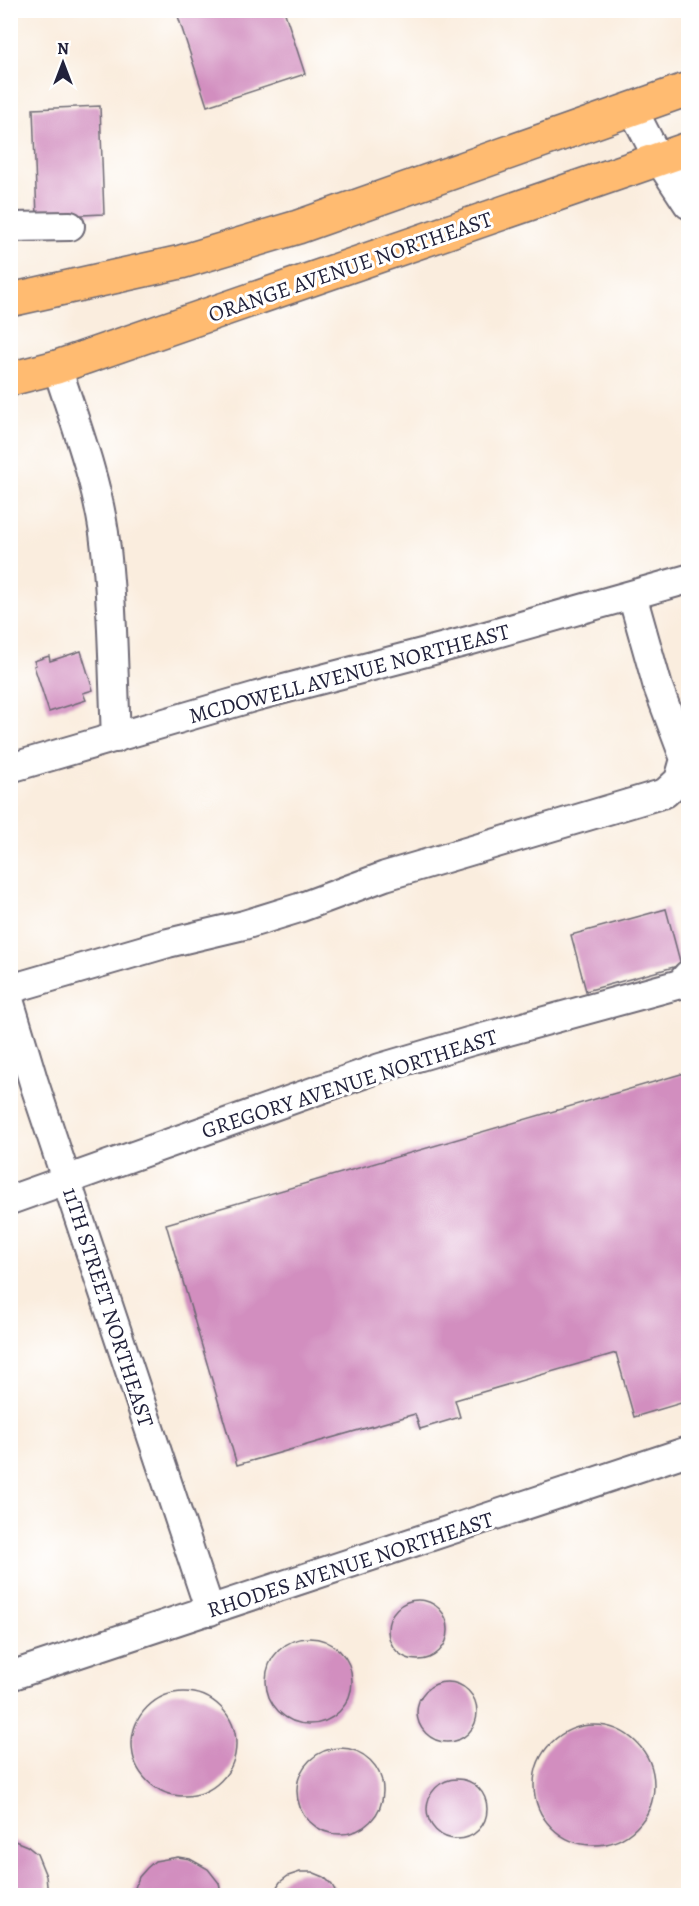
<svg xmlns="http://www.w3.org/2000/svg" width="699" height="1906" viewBox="0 0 699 1906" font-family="Alegreya,serif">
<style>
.building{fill:#d28ebf}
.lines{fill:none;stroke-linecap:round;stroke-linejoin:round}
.minor-casing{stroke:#6e6974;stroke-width:32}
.highway-casing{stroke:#6e6974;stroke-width:36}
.minor{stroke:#fff;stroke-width:28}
.highway{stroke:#ffbb71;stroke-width:33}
.labels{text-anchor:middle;stroke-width:6;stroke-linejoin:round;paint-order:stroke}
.street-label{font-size:22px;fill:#22223b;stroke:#fff}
</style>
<rect width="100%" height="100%" fill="#fff"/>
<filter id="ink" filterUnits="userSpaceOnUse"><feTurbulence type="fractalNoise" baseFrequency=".0167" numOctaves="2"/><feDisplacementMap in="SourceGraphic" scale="12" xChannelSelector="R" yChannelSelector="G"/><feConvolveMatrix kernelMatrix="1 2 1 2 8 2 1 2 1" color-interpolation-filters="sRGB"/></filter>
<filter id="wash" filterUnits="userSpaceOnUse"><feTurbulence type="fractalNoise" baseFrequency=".008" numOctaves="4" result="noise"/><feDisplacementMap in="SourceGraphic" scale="24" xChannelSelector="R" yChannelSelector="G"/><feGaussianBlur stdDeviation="1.35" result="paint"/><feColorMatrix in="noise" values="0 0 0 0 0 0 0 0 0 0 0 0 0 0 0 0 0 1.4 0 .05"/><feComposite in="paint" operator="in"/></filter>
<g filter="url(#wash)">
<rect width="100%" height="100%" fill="#faedde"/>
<g id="blocks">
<path class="building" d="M176 10H284L305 74 207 106Z
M100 106 104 214 37 217 33 109Z
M81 651 93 690 83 693 86 700 49 712 34 666 36 665 34 661 49 656 50 661Z
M666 909 681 965 586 991 571 935Z
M688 1072V1401L634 1417 616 1353 455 1400 460 1417 420 1429 415 1414 237 1465 166 1224Z
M388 1630a30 30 0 1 1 60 0a30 30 0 1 1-60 0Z
M266 1681a43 43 0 1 1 86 0a43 43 0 1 1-86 0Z
M417 1712a30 30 0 1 1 60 0a30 30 0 1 1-60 0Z
M132 1744a52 52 0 1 1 104 0a52 52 0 1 1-104 0Z
M534 1785a60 60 0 1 1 120 0a60 60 0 1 1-120 0Z
M297 1791a43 43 0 1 1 86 0a43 43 0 1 1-86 0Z
M427 1809a30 30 0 1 1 60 0a30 30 0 1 1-60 0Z
M10 1839 27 1846 37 1854 46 1876 48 1896H10Z
M178 1857 190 1859 208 1869 219 1883 222 1896H132L139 1877 147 1868 155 1861Z
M300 1872H312L324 1877 332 1885 338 1896H271L280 1882 288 1876Z"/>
</g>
</g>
<g filter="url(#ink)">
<use href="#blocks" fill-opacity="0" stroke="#6e6974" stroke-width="1.5"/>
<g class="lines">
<defs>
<path id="minor" d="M632 108 659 160 688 204
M10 227 70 226
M57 367C74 420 96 477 104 533 113 600 113 670 116 738
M632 595 658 687 685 759 687 777
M10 768 257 696 468 641 688 579
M10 989 168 943 244 925 299 908 385 876 665 793 679 780 685 759
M10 1003 34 1083 210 1611
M10 1200 380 1068 468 1042 680 984 688 975
M10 1676 688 1451"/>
<path id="highway" d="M10 300 181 262 298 227 688 89
M10 379 57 367 688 149"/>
</defs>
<use href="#minor" class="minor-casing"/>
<use href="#highway" class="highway-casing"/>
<use href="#minor" class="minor"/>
<use href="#highway" class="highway"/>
</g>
</g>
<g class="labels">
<g class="street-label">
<text transform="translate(350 266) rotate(-19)" y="8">ORANGE AVENUE NORTHEAST</text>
<text transform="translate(349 673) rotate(-15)" y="8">MCDOWELL AVENUE NORTHEAST</text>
<text transform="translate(349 1083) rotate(-18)" y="8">GREGORY AVENUE NORTHEAST</text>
<text transform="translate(109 1307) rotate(72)" y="8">11TH STREET NORTHEAST</text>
<text transform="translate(350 1564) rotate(-18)" y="8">RHODES AVENUE NORTHEAST</text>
</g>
</g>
<rect width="699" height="1906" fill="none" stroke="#fff" stroke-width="36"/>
<g transform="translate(63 63)" stroke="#ffffff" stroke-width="4.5" paint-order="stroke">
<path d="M0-4.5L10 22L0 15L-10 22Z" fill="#22223b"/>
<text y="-9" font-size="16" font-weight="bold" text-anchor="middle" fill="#22223b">N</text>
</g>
</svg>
